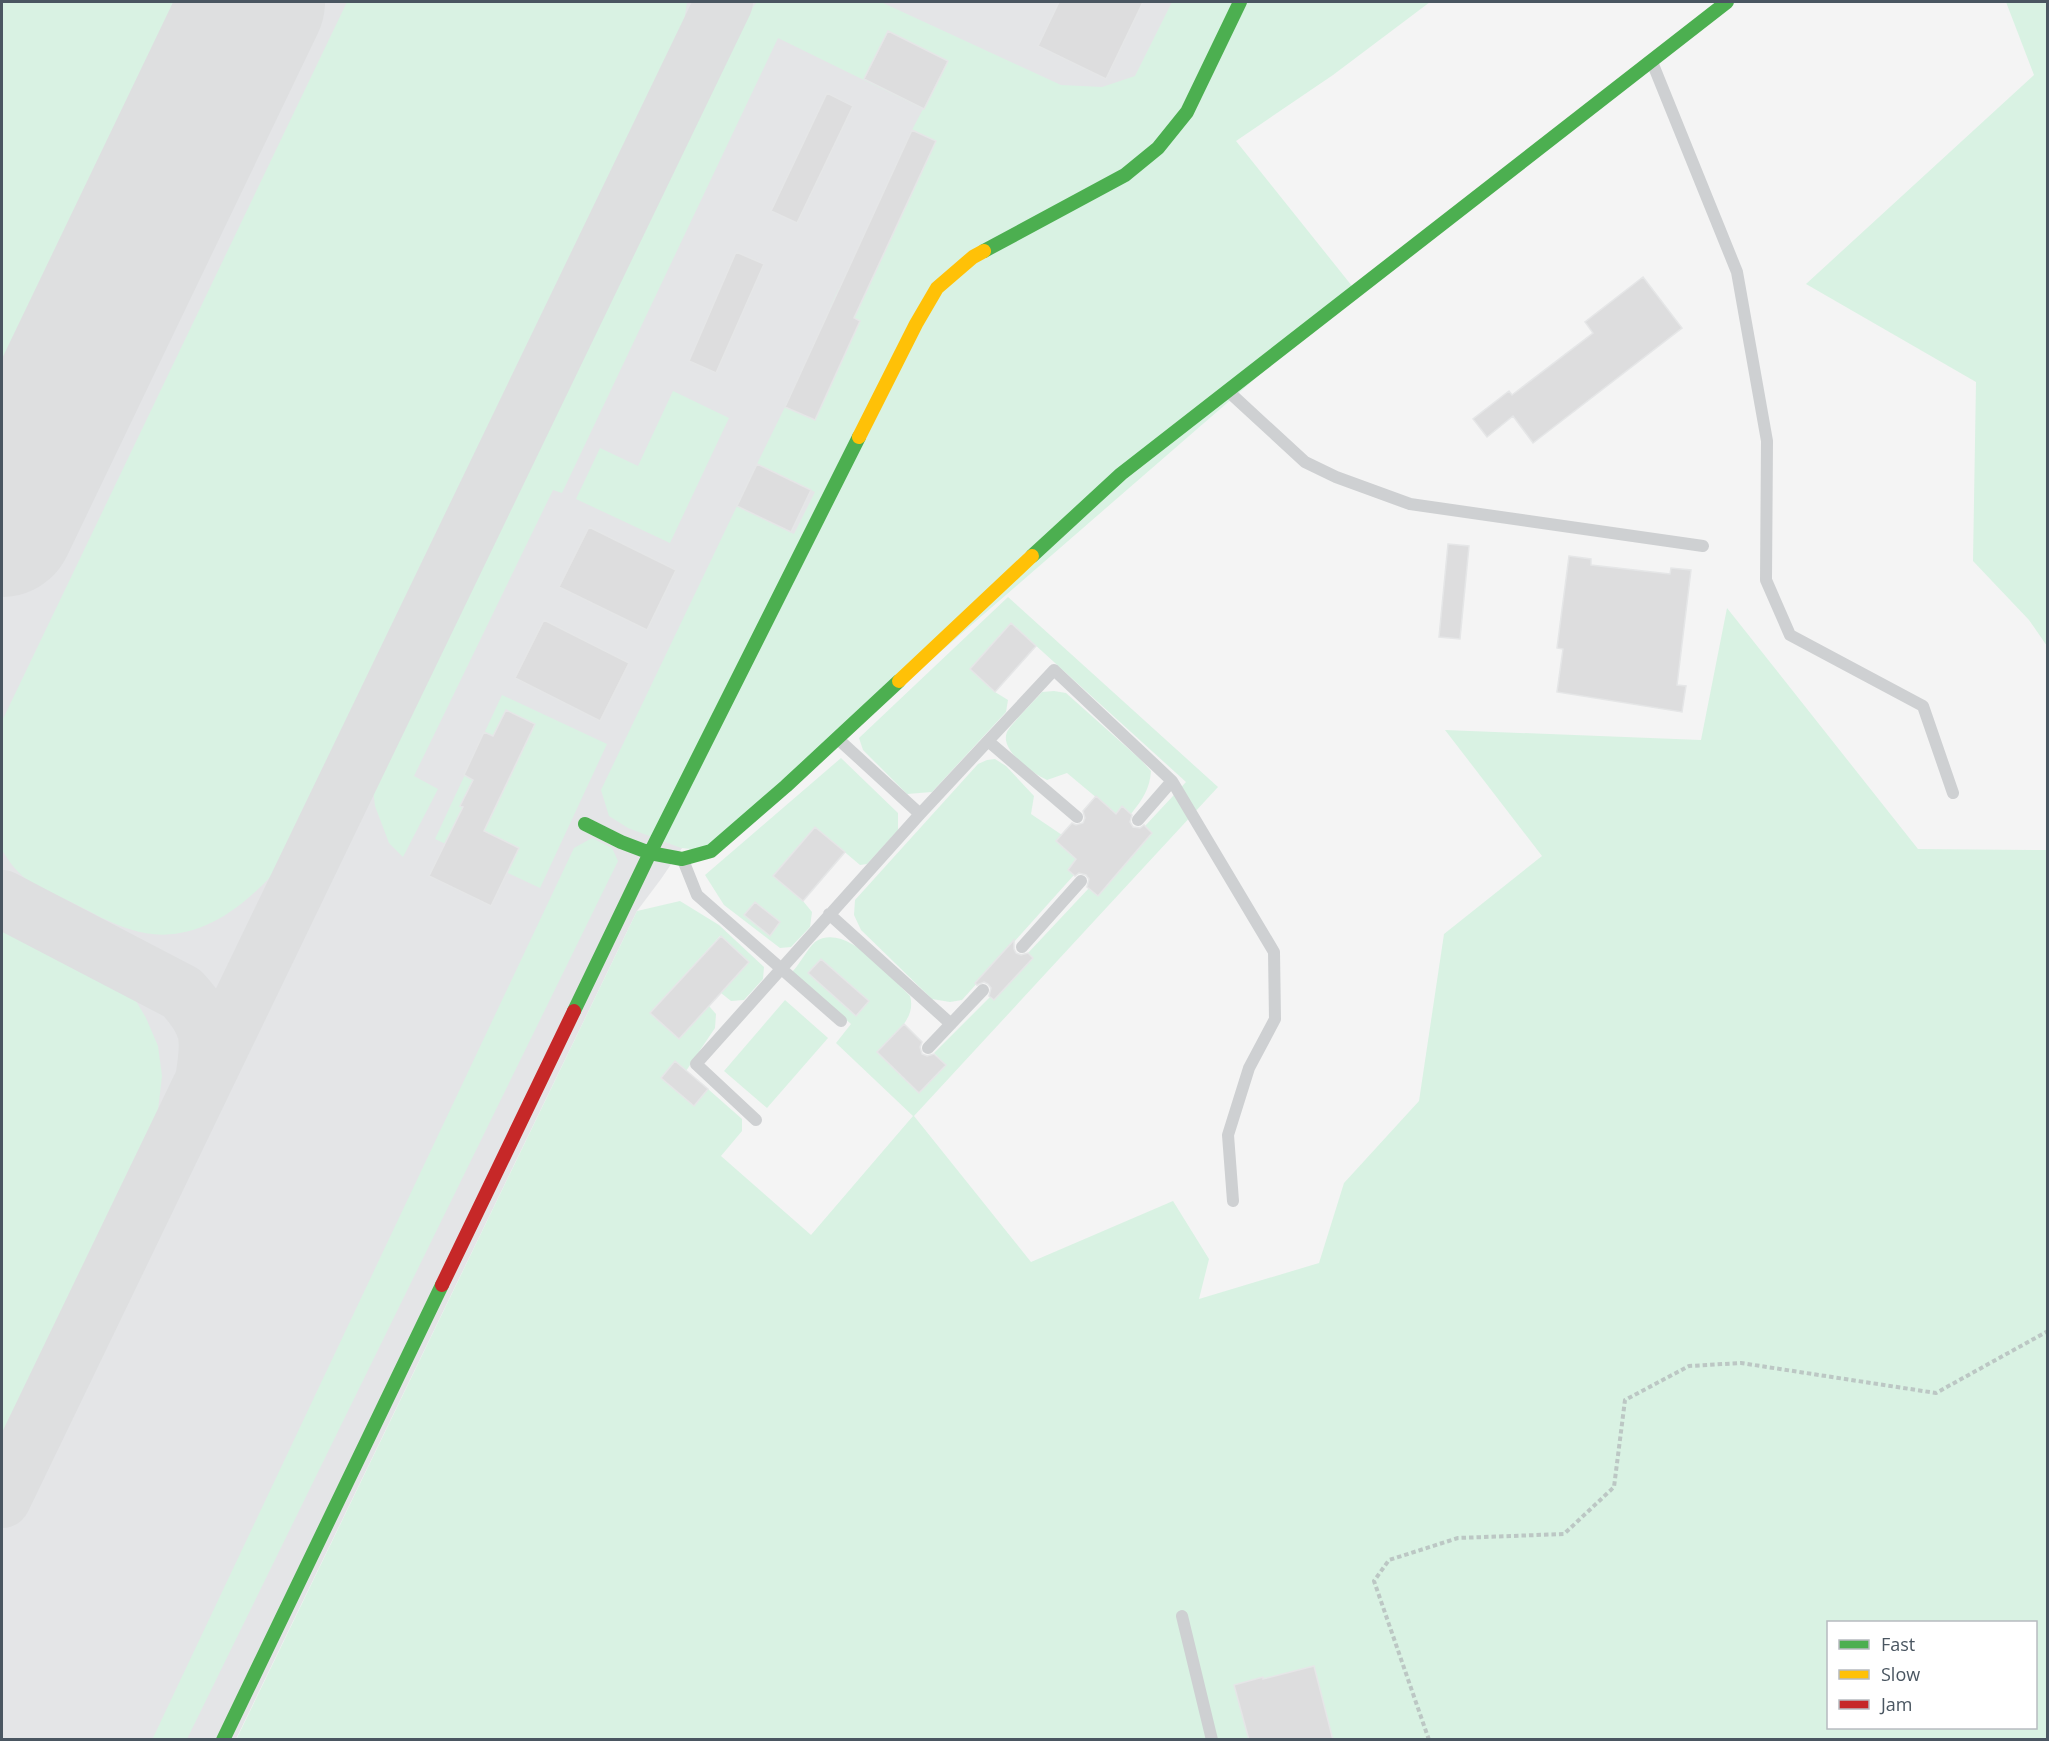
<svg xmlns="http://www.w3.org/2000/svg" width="2049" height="1741" viewBox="0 0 2049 1741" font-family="'Open Sans',sans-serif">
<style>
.airport{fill:#e4e5e7}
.green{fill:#d9f2e3;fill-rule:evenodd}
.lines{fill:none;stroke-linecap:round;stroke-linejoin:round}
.taxiway{stroke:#dedfe0;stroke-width:58}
.runway{stroke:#dedfe0;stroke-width:144}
.building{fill:#ddddde;stroke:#e5e6e7;stroke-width:1.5}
.path{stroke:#bcc7c4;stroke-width:4;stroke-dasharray:4.5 3;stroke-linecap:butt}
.lane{stroke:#ced0d2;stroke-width:12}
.fast{stroke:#4caf50;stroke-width:14}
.slow{stroke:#ffc107;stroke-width:14}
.jam{stroke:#c62828;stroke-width:14}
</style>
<rect width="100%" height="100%" fill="#f4f4f4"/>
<path class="airport" d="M2 2H1257L661 879 637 911 236 1739 2 1740Z"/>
<path class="green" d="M2 2H184L2 377Z
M347 2H687L685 16 676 41 271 876C234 916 186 948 129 929 110 923 93 913 75 904 59 896 40 889 25 878 16 871 8 860 2 850V721Z
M757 2H881L1061 85 1102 87 1135 76 1172 2H1430L1333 75 1236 141 1356 291 711 851 681 848 628 828 609 816 601 790 737 506 794 534 815 492 757 464 785 407 815 420 860 321 830 307 838 289 863 300 935 141 912 130 923 109 778 38 562 493 553 490 414 776 438 789 403 857 389 843 375 806 371 773 725 43Z
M2006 2H2047V646L2029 620 1973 561 1976 382 1806 284 2034 75Z
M673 391 729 418 670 543 576 499 600 448 638 466Z
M1008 597 1218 787 914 1116 1031 1262 1173 1201 1209 1259 1199 1299 1319 1263 1344 1183 1419 1101 1444 934 1542 856 1445 730 1701 740 1727 608 1918 849 2047 850V1739L236 1740 637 911 680 901 719 925 764 967 763 979 744 1000 731 1001 721 993 749 962 720 936 650 1013 679 1039 709 1006 716 1014 715 1028 686 1071 661 1078 694 1106 708 1089 742 1119V1131L721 1156 811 1235 913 1116 836 1043 851 1024 792 972C800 964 808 948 815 942 846 921 890 977 910 996 917 1019 892 1037 877 1052L919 1093 946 1065 934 1053 990 997 994 1000 1033 958 1028 953 1089 888 1098 896 1152 833 1145 826 1186 782 1011 623 970 669 995 692 1008 700 1006 712 932 792 907 794 863 750 859 738ZM1828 1622H2036V1728H1828Z
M1054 691 1066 693 1141 760 1151 771C1150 789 1142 800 1131 814L1122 806 1116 814 1067 773 1047 780C1032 773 999 750 1007 732 1010 725 1036 699 1042 692Z
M502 695 607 744 540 888 435 839Z
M841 758 898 813V830L867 864 860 865 815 827 774 875 803 901 812 912 810 927 791 947 780 948 724 905 705 875Z
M995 759 1006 766 1034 796 1031 814 1062 835 1057 842 1076 859 1068 870 1074 875 962 1000 950 1002 932 999 861 930 854 915 855 900 978 764 987 760Z
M592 838 612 848 618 861 187 1739 152 1740 574 848Z
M2 924 18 928 112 976 133 996 146 1018 158 1046 162 1076 158 1110 2 1434Z
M785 1000 828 1038 767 1108 724 1071Z"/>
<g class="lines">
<path class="taxiway" d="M2 899 182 993C211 1025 211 1038 204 1080
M2 1499 724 2"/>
<path class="runway" d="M2 525 253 2"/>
</g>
<path class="building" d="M1059 2H1143L1106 79 1038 46Z
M888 31 948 61 924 109 864 79Z
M827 93 853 106 797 223 771 211Z
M912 130 936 141 854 318 860 321 815 420 785 407Z
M736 252 764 264 716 373 689 361Z
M1643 277 1682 328 1533 443 1513 416 1487 437 1473 419 1509 391 1512 395 1593 333 1585 322Z
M757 464 811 490 791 532 737 506Z
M589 527 676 570 647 630 559 587Z
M1448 544 1469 546 1460 639 1439 637Z
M1569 556 1591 559V565L1670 574 1671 568 1691 570 1677 685 1686 686 1682 712 1557 692 1563 649 1557 648Z
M544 620 629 663 600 721 515 678Z
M1011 623 1036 646 995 692 970 669Z
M506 710 535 724 484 831 519 848 491 906 429 876 463 807 460 806 473 780 464 775 484 732 493 736Z
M1096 796 1116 814 1122 806 1132 815 1130 822 1133 827 1140 828 1144 825 1152 833 1098 896 1087 887 1089 879 1086 875 1079 873 1075 876 1068 870 1076 859 1056 841 1072 823 1076 825 1083 823 1085 818 1083 811Z
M815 827 845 852 803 901 773 876Z
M755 902 780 922 770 936 744 915Z
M721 936 749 962 679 1039 650 1013Z
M1014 940V949L1016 953 1021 955 1028 953 1033 958 994 1000 989 996 991 988 988 984 984 982 977 985 975 983Z
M821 959 869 1001 856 1016 808 973Z
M904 1024 922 1042 920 1047 922 1054 927 1056 934 1054 946 1065 919 1093 877 1052Z
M675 1061 708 1089 694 1106 661 1078Z
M1314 1666 1333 1740H1249L1234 1685 1263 1677V1679Z"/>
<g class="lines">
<path class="path" d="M1429 1740 1374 1581 1389 1560 1458 1538 1564 1534 1614 1487 1625 1400 1689 1366 1741 1363 1936 1393 2048 1331"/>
<path class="lane" d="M1652 62 1737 272 1767 441 1766 580 1790 635 1923 706 1953 793
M1229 392 1305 462 1336 477 1410 504 1703 546
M838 739 920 814
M988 741 1077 817
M1172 781 1274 952 1275 1019 1249 1068 1228 1135 1233 1201
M683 860 697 895 841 1021
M829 914 951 1024
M1022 947 1081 881
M928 1048 983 990
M756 1120 696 1064 920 814 1054 670 1172 781 1138 820
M1182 1616 1212 1740"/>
<path class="fast" d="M984 251 1125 175 1158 148 1187 112 1240 2
M1032 556 1121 474 1727 2
M585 824 621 842 650 853 682 859 711 851 786 786 899 681
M574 1011 650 853 859 437
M223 1740 442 1285"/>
<path class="slow" d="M859 437 916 324 937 288 973 257 984 251
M899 681 1032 556"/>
<path class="jam" d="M442 1285 574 1011"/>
</g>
<rect width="2049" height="1741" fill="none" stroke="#4a5661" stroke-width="6"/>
<rect x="1827" y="1621" width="210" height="108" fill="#ffffff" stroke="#b7bbc0" stroke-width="1.5"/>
<rect x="1839" y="1640" width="30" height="9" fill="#4caf50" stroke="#b7bbc0" stroke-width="1.5"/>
<text x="1881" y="1651" font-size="18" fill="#4a5661">Fast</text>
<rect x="1839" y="1670" width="30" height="9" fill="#ffc107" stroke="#b7bbc0" stroke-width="1.5"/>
<text x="1881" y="1681" font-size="18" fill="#4a5661">Slow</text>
<rect x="1839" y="1700" width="30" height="9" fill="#c62828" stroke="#b7bbc0" stroke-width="1.5"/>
<text x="1881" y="1711" font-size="18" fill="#4a5661">Jam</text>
</svg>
